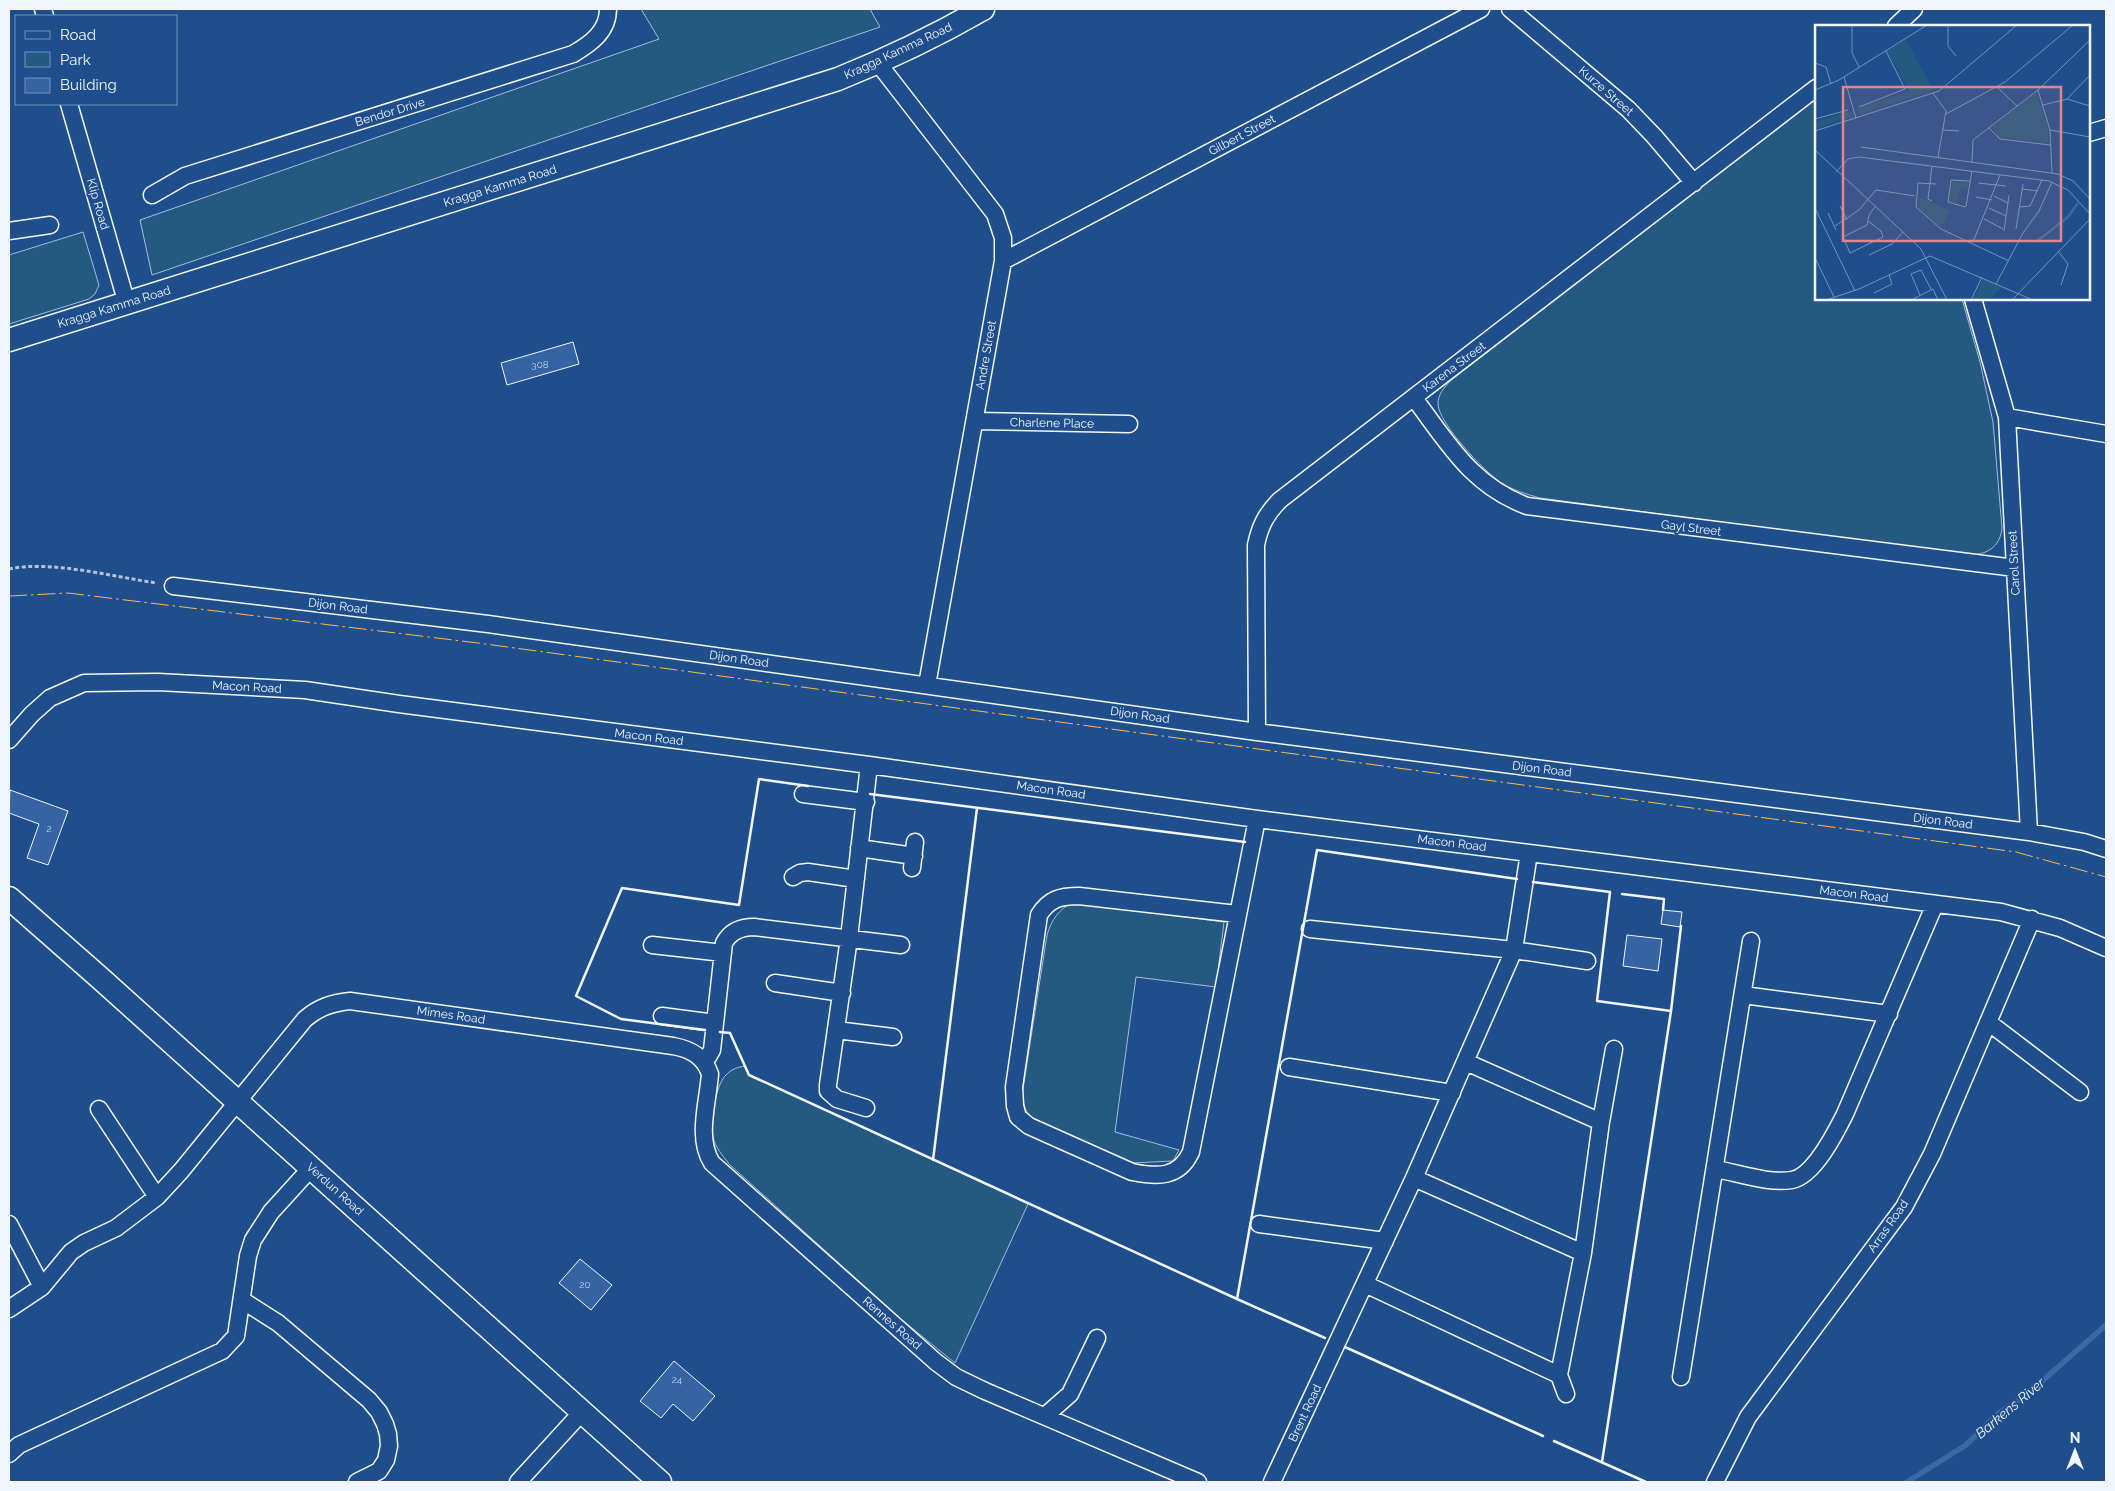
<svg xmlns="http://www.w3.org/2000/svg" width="2115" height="1491" viewBox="0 0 2115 1491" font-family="Raleway,sans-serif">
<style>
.green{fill:#245a82;stroke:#a8bbd7}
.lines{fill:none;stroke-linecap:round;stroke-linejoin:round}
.stream{stroke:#3b69a3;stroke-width:5.5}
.building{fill:#3563a3;stroke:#f2f6ff}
.street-casing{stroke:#f2f6ff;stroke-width:19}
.secondary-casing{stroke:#f2f6ff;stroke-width:25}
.path{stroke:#b3c4dc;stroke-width:3;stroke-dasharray:4 2.5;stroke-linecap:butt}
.street{stroke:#1f4e8c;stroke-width:16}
.secondary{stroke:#1f4e8c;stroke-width:22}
.wall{stroke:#f2f6ff;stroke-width:2.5}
.power{stroke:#ffb74d;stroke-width:1;stroke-dasharray:18 4 2.5 4;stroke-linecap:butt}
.labels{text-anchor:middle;stroke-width:4;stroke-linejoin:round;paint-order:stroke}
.number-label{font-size:10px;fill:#c3d1e8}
.street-label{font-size:12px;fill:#f2f6ff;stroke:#1f4e8c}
.water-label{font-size:14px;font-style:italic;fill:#f2f6ff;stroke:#1f4e8c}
.inset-river{fill:none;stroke:#3b69a3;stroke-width:2.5}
.inset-road{fill:none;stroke:#7391ba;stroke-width:1}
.view{fill:#e38589;fill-opacity:0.15;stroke:#e38589;stroke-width:2.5}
.inset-edge{fill:none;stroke:#f2f6ff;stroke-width:2.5}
</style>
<rect width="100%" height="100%" fill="#1f4e8c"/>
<path class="green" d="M641 9H870L880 27 152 275 140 220 659 39Z
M1816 98V299H1962L1980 362 1993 422 2002 528C2000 548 1986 555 1968 555L1540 498C1526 494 1512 490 1500 482 1484 471 1439 424 1438 404 1438 394 1444 388 1450 381Z
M83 232 99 285 95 294 89 299 9 324V255Z
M1072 902 1224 922 1216 987 1136 977 1115 1132 1179 1150 1173 1161 1131 1163 1036 1123 1025 1109 1022 1095 1047 935C1052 919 1058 911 1072 902Z
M745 1066 749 1075 1028 1204 955 1363 902 1320 729 1164C723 1156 715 1147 713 1137 710 1122 715 1084 727 1074 732 1069 738 1067 745 1066Z"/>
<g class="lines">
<path class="stream" d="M1907 1482 1966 1445 1999 1413 2025 1396 2106 1325"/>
</g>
<path class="building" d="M573 342 579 364 507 385 501 363Z
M10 790 68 811 48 865 27 858 39 824 9 813Z
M1663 910 1682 912 1680 927 1661 924Z
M1627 935 1662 939 1658 971 1623 966Z
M580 1259 612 1285 591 1310 559 1283Z
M674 1361 715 1396 693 1421 673 1404 661 1418 640 1401Z"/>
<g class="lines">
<defs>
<path id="street" d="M43 9 45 16
M1510 9 1628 109 1654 136 1694 183
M1896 26 1914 9
M878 63 995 214 1003 238V261L927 685
M69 104 127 304
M2089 133 2106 128
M152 195 185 176 573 54C590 44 608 32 608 9
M9 231 50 225
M1003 261 1481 9
M1973 299 2007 417 2029 832
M1414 398C1448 443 1471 485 1527 506L2015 568
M2007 417 2106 434
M975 421 1129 424
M173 586 488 624 1257 732 2029 832 2084 842 2106 849
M1257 732 1256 545C1260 526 1266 514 1280 500L1816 88
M9 740 32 714 50 698 84 683 158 682 305 690 399 704 869 765 1257 819 2001 912 2060 928 2106 948
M803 794 866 802
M859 848 914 856
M912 868 915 842
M793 877 800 873 808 872 856 879
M1237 914 1079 896C1060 896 1049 899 1039 915L1014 1087 1015 1106 1018 1117 1029 1126 1132 1172C1158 1177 1179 1178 1191 1152L1257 819
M1310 929 1514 950 1587 961
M652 945 723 953
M775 983 842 993
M1743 995 1889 1014
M662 1016 715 1023
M1988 1022 2080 1092
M836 1030 893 1037
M702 1060 708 1057 712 1050 724 943C730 932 740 927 754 927L901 945
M1466 1062 1601 1122
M1289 1067 1452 1093
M866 1108 837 1099 828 1091V1085L849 938 869 765
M99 1109 157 1197
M1715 1169C1739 1173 1768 1184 1792 1180 1814 1176 1836 1132 1845 1114L1935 904
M1414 1178 1583 1253
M9 1224 42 1287
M1259 1224 1385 1241
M1365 1284 1559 1375
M242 1300 278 1323 369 1400 379 1412 385 1424 388 1434 389 1446 386 1460 379 1471 357 1482
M9 1309 42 1287 71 1252 84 1243 116 1228 157 1197 181 1171 305 1019C319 1007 332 1003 350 1001L673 1046C690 1049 704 1056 710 1074 708 1102 696 1138 712 1163L936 1362 956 1377 985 1391 1198 1482
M1681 1377 1751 941
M1566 1394 1559 1375 1583 1253 1601 1122 1614 1049
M1045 1416 1070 1394 1097 1338
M9 1454 19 1445 222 1351 236 1336 248 1256 253 1240 271 1212 311 1168
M518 1482 582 1412
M1272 1482 1414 1178 1514 950 1529 853
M1715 1482 1748 1417 1904 1207 1932 1154 2032 919"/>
<path id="secondary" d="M9 340 838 79C888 59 936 36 983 9
M9 898 100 978 660 1482"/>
</defs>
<use href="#street" class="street-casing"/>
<use href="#secondary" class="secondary-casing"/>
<path class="path" d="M9 569C51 560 114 577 157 583"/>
<use href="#street" class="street"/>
<use href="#secondary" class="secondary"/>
<path class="wall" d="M870 794 1245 842
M1533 882 1610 892 1597 1001 1671 1011
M1622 894 1664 899 1663 910
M705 1030 621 1019 576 996 622 888 739 905 759 779 808 786
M720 1032 730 1033 749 1075 1237 1299
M933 1160 977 808
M1325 1338 1237 1299 1317 850 1517 879
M1345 1347 1543 1436
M1554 1441 1646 1482
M1602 1462 1671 1011 1681 926"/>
<path class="power" d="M9 596 68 593 478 643 2016 852 2106 877"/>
</g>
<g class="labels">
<g class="number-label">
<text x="540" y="368">308</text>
<text x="49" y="832">2</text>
<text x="585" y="1288">20</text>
<text x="677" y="1383">24</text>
</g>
<g class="street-label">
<text transform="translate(898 51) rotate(-25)" y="4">Kragga Kamma Road</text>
<text transform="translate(1606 91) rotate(41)" y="4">Kurze Street</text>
<text transform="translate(390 112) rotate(-17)" y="4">Bendor Drive</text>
<text transform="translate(1242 135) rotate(-28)" y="4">Gilbert Street</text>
<text transform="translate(500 186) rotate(-17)" y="4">Kragga Kamma Road</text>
<text transform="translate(98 204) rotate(74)" y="4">Klip Road</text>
<text transform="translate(114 307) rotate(-17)" y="4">Kragga Kamma Road</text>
<text transform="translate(986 355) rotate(-80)" y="4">Andre Street</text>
<text transform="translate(1454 367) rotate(-37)" y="4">Karena Street</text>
<text transform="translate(1052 423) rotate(1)" y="4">Charlene Place</text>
<text transform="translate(1691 528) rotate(7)" y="4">Gayl Street</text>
<text transform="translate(2014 563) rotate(-93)" y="4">Carol Street</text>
<text transform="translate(338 606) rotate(7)" y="4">Dijon Road</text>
<text transform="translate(739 659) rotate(8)" y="4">Dijon Road</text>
<text transform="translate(247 687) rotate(3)" y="4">Macon Road</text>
<text transform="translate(1140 715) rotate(8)" y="4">Dijon Road</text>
<text transform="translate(649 737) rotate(7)" y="4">Macon Road</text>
<text transform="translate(1542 769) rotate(7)" y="4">Dijon Road</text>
<text transform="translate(1051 790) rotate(8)" y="4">Macon Road</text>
<text transform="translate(1943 821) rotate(7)" y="4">Dijon Road</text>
<text transform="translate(1452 843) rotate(7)" y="4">Macon Road</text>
<text transform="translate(1854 894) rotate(7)" y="4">Macon Road</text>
<text transform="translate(451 1015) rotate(8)" y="4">Mimes Road</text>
<text transform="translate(335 1189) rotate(42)" y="4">Verdun Road</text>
<text transform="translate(1888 1226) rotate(-55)" y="4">Arras Road</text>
<text transform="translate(892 1323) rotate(41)" y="4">Rennes Road</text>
<text transform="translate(1305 1413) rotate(-65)" y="4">Brent Road</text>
</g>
<g class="water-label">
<text transform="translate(2010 1408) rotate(-40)" y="5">Barkens River</text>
</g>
</g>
<g transform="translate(1815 25)">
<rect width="275" height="275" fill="#1f4e8c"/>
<path d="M91 15 118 65 43 90 42 84 95 66 72 26ZM221 68 232 99 234 118 183 112 177 101ZM36 86 38 92 0 104V97ZM137 156 154 157 153 164 145 163 143 178 149 182 133 176ZM105 172 134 186 126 202 103 182ZM168 254 187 262 174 275H158Z" fill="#245a82"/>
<path class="inset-river" d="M221 217 253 192 263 178"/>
<path class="inset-road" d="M37 0V28L44 42M133 0V21L141 31M0 38 11 42 16 59M29 52 41 93M182 62 202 81M0 65 24 55 112 0M223 65 235 105 237 148M118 68 131 86 123 132M252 74 275 50M228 80 252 74 275 81M44 82 90 64 71 26M131 89 190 57 258 0M0 94 33 85M174 103 185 114 235 120M128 105 144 106M235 105 275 112M0 106 124 66 202 0M46 122 243 149 258 156 275 174M0 125 106 224 132 275M157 137 158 115 223 65 275 15M21 147 33 134 44 132 234 156 253 165 275 189M155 156 136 155 133 177 150 182 151 181 157 146M163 158 191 161M121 159 103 158 101 182 126 204 194 236M207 164 223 166M179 171 193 178M161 172 177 175M117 176 113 174 117 141M25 181 32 195M205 182 215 181 227 155M0 183 40 266M174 183 191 191M13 188 21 205M169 194 188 204M53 196 66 206 68 212 35 228 28 212 52 200 54 190 60 182M20 201 44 185 61 165 100 171M201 204 208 159M189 206 194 170M158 217 185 150M243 226 253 239 246 260M54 230 77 219 88 207M0 233 19 272M181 259 208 208 224 186 237 157M59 268 77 259 74 250M105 270 96 249 106 245 116 264M11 275 44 264 115 231 218 275M96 275 118 264 123 275M156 275 167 252M197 275 275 194"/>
<path class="view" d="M28 62H246V216H28Z"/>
<rect width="275" height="275" class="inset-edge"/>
</g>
<rect width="2115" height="1491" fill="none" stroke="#f2f6ff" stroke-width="20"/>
<rect x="15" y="15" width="162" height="90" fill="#1f4e8c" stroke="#7391ba"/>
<rect x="25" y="31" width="25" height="8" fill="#1f4e8c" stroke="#7391ba"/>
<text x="60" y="40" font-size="15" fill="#f2f6ff">Road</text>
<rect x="25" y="52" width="25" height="15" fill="#245a82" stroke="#7391ba"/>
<text x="60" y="65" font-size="15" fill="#f2f6ff">Park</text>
<rect x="25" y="78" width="25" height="15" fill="#3563a3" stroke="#7391ba"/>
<text x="60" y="90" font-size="15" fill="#f2f6ff">Building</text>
<g transform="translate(2075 1451)" stroke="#1f4e8c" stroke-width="4" paint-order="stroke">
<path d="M0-4L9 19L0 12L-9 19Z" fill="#f2f6ff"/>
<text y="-8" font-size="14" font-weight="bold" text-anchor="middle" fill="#f2f6ff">N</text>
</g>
</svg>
